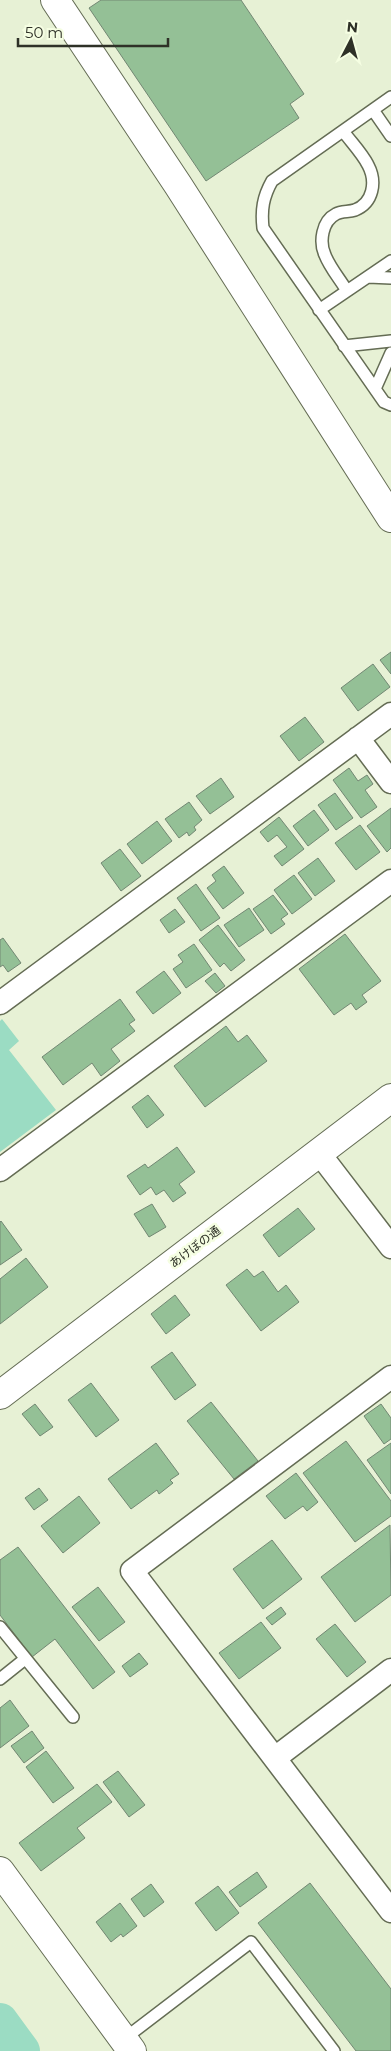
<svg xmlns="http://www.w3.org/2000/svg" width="391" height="2051" viewBox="0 0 391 2051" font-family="Montserrat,'Noto Sans JP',sans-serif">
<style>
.water{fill:#9bdcc3}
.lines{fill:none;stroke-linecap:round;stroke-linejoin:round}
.river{stroke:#9bdcc3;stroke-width:36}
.building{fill:#94c096;stroke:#728773}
.lane-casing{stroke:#646c54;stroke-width:14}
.street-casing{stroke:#646c54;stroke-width:25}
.secondary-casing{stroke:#646c54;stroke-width:30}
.lane{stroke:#fff;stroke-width:11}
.street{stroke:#fff;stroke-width:22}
.secondary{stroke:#fff;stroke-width:28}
.labels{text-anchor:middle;stroke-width:5;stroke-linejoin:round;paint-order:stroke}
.street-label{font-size:12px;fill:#2e3127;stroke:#f5fee2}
</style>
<rect width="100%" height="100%" fill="#e7f1d5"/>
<path class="water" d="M2 1019 19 1041 9 1050 56 1110 0 1152V1021Z"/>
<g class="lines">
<path class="river" d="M0 2021 22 2051"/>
</g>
<path class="building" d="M101 0H241L304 94 290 104 299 118 206 181 89 8Z
M391 652V674L380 660Z
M373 664 390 687 358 711 341 688Z
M305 717 324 742 299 761 280 736Z
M349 768 358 781 367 775 373 784 365 790 377 807 361 818 333 780Z
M221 778 234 797 210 814 196 796Z
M335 793 353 818 336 830 318 805Z
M189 802 202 820 194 827 196 830 189 836 187 832 179 838 165 819Z
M391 808V848L387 852 367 826Z
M314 810 329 830 308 846 293 826Z
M279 817 304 849 282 866 274 856 287 847 277 835 268 842 260 832Z
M157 821 172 841 142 864 127 844Z
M360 825 380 852 356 870 335 843Z
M120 849 141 876 121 891 101 863Z
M318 858 335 881 315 896 298 873Z
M224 866 244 893 223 909 207 888 216 881 212 875Z
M294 875 312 899 292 914 274 890Z
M196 884 220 918 201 931 177 898Z
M273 895 288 914 281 919 285 924 271 934 253 909Z
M249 908 264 930 239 947 224 925Z
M175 909 185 922 169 933 160 920Z
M218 925 245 960 231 971 224 963 220 967 199 940Z
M345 934 381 981 362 995 367 1002 356 1010 351 1003 334 1015 299 969Z
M3 938 21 963 8 972 3 965 0 967V940Z
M194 944 212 970 186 988 173 969 183 962 178 955Z
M164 971 181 993 153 1014 136 992Z
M215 973 225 986 216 993 205 981Z
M120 999 135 1020 129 1024 135 1031 111 1049 120 1061 101 1076 92 1063 63 1085 42 1057Z
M226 1026 238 1042 247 1035 267 1061 205 1107 174 1066Z
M148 1095 164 1115 147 1128 132 1107Z
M177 1147 195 1172 179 1184 186 1193 173 1202 164 1190 156 1195 151 1187 140 1195 127 1176 145 1164 148 1168Z
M152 1204 166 1227 149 1237 134 1214Z
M298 1208 315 1229 279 1257 263 1235Z
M1 1221 22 1250 0 1265V1222Z
M26 1258 48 1287 0 1324V1279Z
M247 1269 254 1277 263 1271 278 1292 286 1285 299 1302 261 1331 226 1285Z
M175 1295 190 1315 166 1334 151 1314Z
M172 1352 196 1385 175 1400 151 1367Z
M91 1383 119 1420 96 1437 68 1400Z
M211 1402 258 1461 234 1479 187 1421Z
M35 1404 53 1427 40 1436 22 1414Z
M381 1404 391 1418V1439L384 1444 364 1416Z
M346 1441 391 1501V1516L355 1542 303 1473Z
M156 1443 179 1474 170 1480 173 1483 159 1494 157 1490 131 1509 108 1479Z
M391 1443V1494L367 1460Z
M296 1473 318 1502 307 1511 303 1506 285 1519 266 1496Z
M39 1488 48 1500 34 1510 25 1498Z
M79 1496 100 1523 63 1553 41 1526Z
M390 1525 391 1595 355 1622 321 1577Z
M272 1540 302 1579 263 1609 233 1569Z
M18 1547 115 1672 93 1689 55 1639 32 1657 0 1615V1560Z
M98 1587 125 1622 99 1641 72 1607Z
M281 1607 286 1614 272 1625 266 1618Z
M261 1622 281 1648 239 1679 219 1653Z
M335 1624 366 1662 347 1677 316 1639Z
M139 1653 148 1664 130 1677 122 1666Z
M10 1700 29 1726 0 1748V1708Z
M32 1731 44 1748 24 1763 11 1746Z
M46 1751 74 1788 53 1803 26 1767Z
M118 1771 145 1805 129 1817 103 1782Z
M97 1784 112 1802 77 1828 85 1838 41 1871 19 1843Z
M257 1872 267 1887 240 1907 229 1892Z
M310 1883 391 1989V2051H356L258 1923Z
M151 1884 164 1902 144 1917 131 1899Z
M218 1886 239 1913 216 1931 195 1903Z
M120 1903 137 1926 123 1937 121 1934 111 1942 96 1922Z"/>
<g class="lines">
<defs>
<path id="lane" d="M391 97 272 181C263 197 261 210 263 228L384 402 391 405
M373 110 391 136
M343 131C351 142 362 153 368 165 377 182 373 203 355 210 349 212 341 211 336 214 322 221 319 242 325 255 330 268 340 279 347 291
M368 277 391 278
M319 310 391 261
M344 346 391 341
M375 389 391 353
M0 1627 73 1717
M0 1679 25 1659
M124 2039 251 1942 334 2051"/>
<path id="street" d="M358 738 391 782
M0 1003 391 714
M319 1153 391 1247
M0 1170 391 881
M391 1377 132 1571 391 1911
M275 1758 391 1670"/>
<path id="secondary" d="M55 0 178 185 391 518
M0 1395 391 1098
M0 1871 132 2051"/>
</defs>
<use href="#lane" class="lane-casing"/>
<use href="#street" class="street-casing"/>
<use href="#secondary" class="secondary-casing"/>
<use href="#lane" class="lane"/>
<use href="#street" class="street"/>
<use href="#secondary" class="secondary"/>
</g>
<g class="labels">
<g class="street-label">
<text transform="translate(195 1247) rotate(-37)" y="4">あけぼの通</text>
</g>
</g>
<g transform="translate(351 40) rotate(6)" stroke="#f5fee2" stroke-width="4" paint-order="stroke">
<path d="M0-4L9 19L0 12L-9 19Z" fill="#2e3127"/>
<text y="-8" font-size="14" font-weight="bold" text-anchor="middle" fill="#2e3127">N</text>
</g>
<path d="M18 38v8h150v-8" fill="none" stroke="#2e3127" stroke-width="2.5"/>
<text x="25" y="38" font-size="15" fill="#2e3127" stroke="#f5fee2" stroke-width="4" paint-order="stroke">50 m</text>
</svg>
